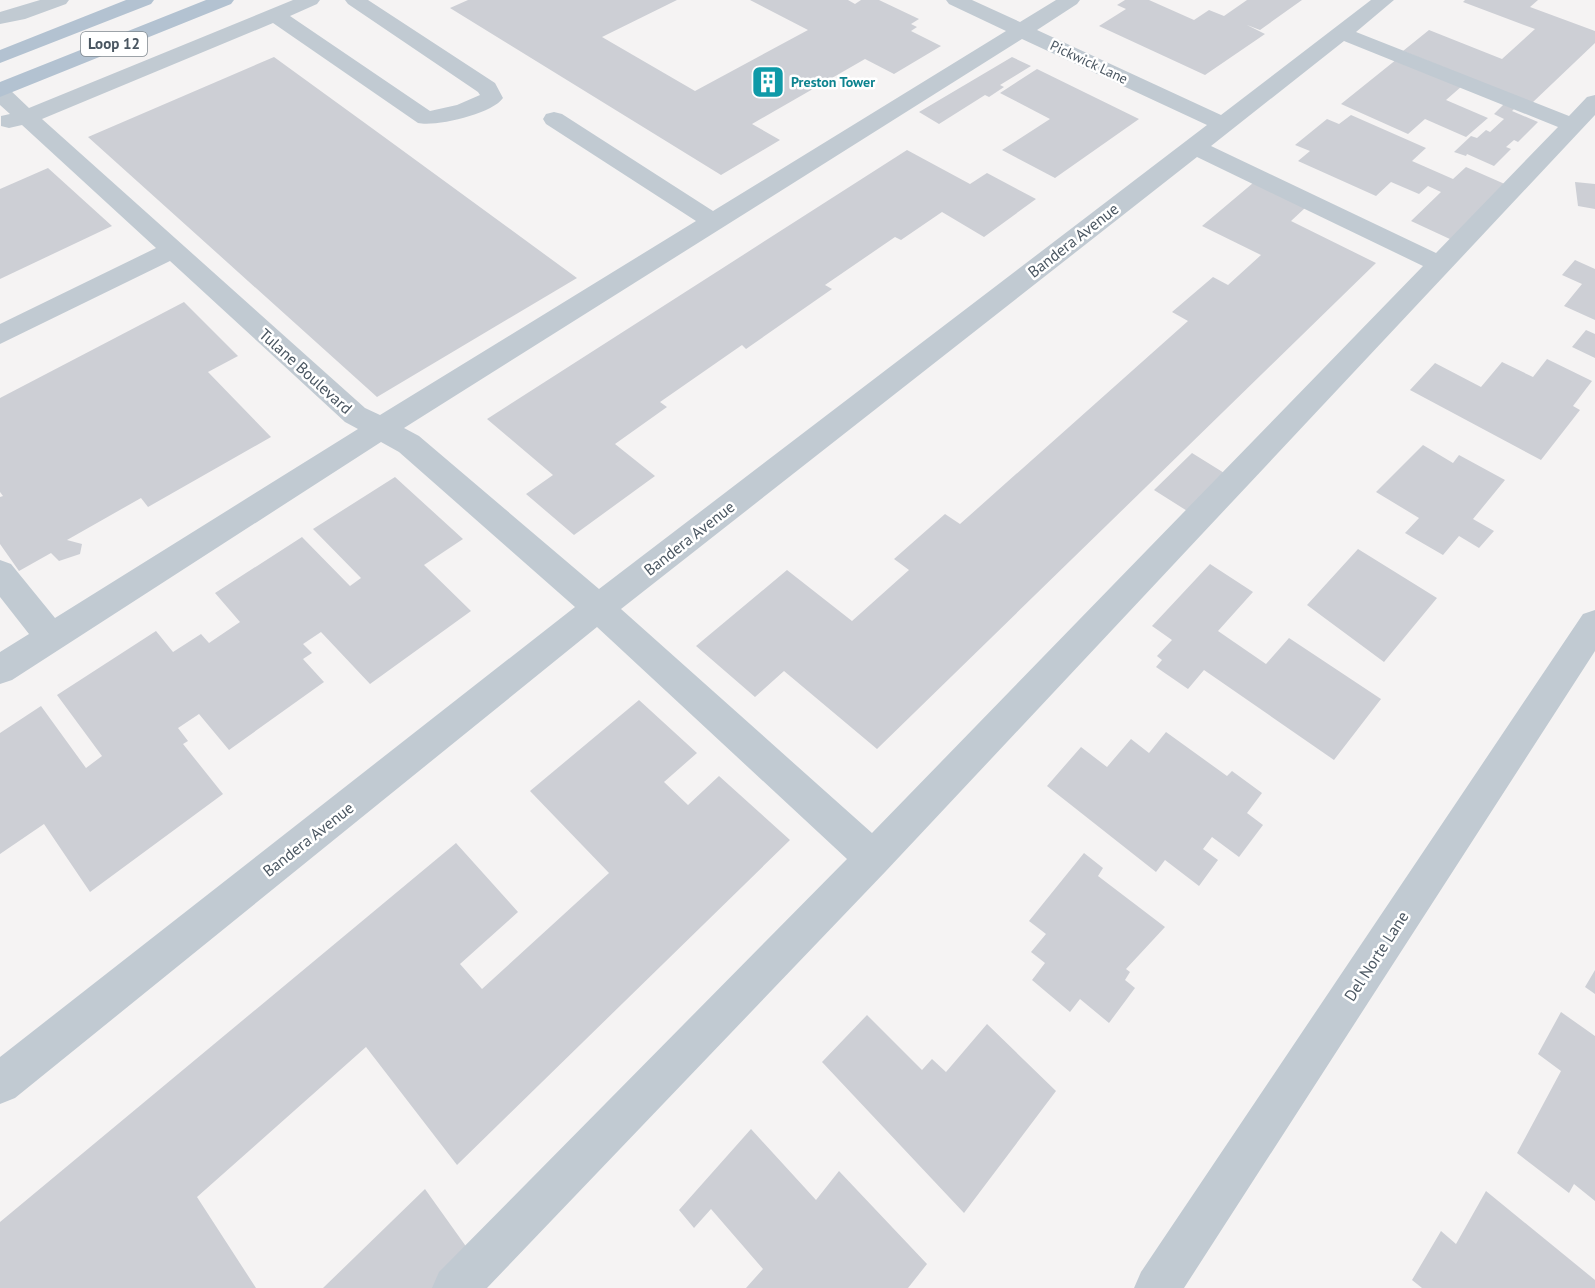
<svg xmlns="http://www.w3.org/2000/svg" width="1595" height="1288" viewBox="0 0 1595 1288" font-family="'PT Sans',sans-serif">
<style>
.building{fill:#cdcfd5}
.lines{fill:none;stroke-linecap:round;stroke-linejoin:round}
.minor{fill:#c1cad2;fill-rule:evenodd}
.major{fill:#b3c2d1;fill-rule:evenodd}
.labels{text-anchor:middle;stroke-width:5;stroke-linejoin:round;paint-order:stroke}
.far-street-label{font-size:14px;fill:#4a5661;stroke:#fff}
.far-culture-label{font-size:14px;font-weight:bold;fill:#0d838f;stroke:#fff;text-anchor:start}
.shield{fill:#fff;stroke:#808990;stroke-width:1.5}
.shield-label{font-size:15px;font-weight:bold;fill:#4a5661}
.street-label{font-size:16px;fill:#4a5661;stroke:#fff}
</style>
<rect width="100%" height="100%" fill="#f5f3f3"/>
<path class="building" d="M468 0H677L602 37 695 91 808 30 750 0H848L855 4 861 0H879L919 19 911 24 917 27 911 31 941 46 894 74 865 59 752 124 780 140 721 175 450 8Z
M1125 0H1149L1194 20 1209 10 1224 16 1247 0H1302L1260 30 1247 25 1265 34 1205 75 1099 26 1126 9 1117 5Z
M1465 0H1538L1530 7 1595 31V43L1532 103 1403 51 1429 30 1502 59 1535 29 1463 2Z
M274 57 380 134 577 278 377 397 88 137Z
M1012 57 1031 66 1000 85 1004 87 989 97 985 95 939 124 919 112Z
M1397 59 1462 86 1446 100 1488 118 1466 137 1425 119 1408 134 1341 104Z
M1037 69 1139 119 1055 178 1002 150 1050 119 1000 93Z
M1504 104 1515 108 1512 111 1538 122 1518 142 1514 140 1506 147 1511 149 1494 166 1467 154 1466 156 1454 152 1471 136 1477 138 1486 130 1490 132 1504 119 1494 114Z
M1351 115 1426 148 1412 161 1453 179 1466 167 1507 185 1452 240 1411 221 1441 192 1428 186 1419 194 1391 182 1376 196 1298 161 1310 151 1295 145 1327 119 1339 124Z
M907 150 970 184 987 173 1036 199 984 237 942 212 901 240 895 237 825 285 832 289 746 349 742 345 660 402 667 407 615 444 655 476 574 535 526 494 553 475 487 419Z
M48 168 112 226 0 279V189Z
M1575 182 1595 184V209L1578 206Z
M1253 183 1305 208 1291 221 1376 263 877 749 784 671 755 697 696 646 787 570 852 621 909 570 894 559 945 514 960 524 1188 321 1172 312 1213 277 1228 285 1261 255 1202 226Z
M1575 260 1595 269V320L1564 306 1582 284 1562 275Z
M184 302 238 356 208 372 271 437 148 507 141 498 67 540 82 544 80 554 59 561 51 553 19 571 0 544V497L3 496 0 492V398Z
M1586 330 1595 334V358L1572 347Z
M1547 359 1592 381 1573 406 1580 410 1541 460 1410 390 1435 363 1481 387 1502 362 1533 377Z
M1423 445 1453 463 1459 455 1505 480 1473 519 1494 531 1479 548 1459 536 1443 555 1405 533 1419 518 1376 492Z
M1192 453 1229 476 1192 514 1154 490Z
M395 477 463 539 424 565 471 611 370 684 321 632 303 644 312 653 303 659 324 682 229 750 199 714 178 728 188 741 183 744 223 794 90 892 44 824 0 854V733L41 706 86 768 102 756 57 695 156 631 173 652 201 634 209 643 240 622 215 593 302 537 350 586 361 578 313 529Z
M1358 549 1437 598 1384 662 1307 605Z
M1210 564 1253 592 1218 631 1266 664 1289 638 1381 699 1334 760 1204 670 1188 689 1156 667 1162 660 1157 656 1172 640 1152 626Z
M639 700 697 753 664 782 688 805 719 776 790 840 457 1165 366 1047 197 1197 256 1288H0V1222L456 843 518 912 460 964 482 989 609 873 530 791Z
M1166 732 1227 776 1232 771 1262 793 1247 813 1263 825 1239 857 1212 837 1203 849 1218 860 1199 886 1165 860 1156 872 1047 786 1081 747 1107 767 1131 739 1149 753Z
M1084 853 1103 868 1098 876 1165 927 1126 969 1130 972 1125 980 1135 988 1109 1023 1080 999 1070 1012 1032 980 1045 963 1031 952 1046 934 1029 921Z
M1595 970V994L1585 987Z
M1561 1012 1595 1036V1201L1574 1184 1569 1193 1517 1153 1561 1071 1538 1054Z
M867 1015 922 1070 932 1059 946 1072 987 1024 1056 1091 964 1213 822 1062Z
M751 1129 816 1200 839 1171 927 1264 908 1288H746L763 1269 711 1209 694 1228 679 1210Z
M425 1189 470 1252 435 1288H323Z
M1486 1191 1595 1280V1288H1422L1412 1280 1441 1231 1456 1244Z"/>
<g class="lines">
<path class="minor" d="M40 0H69L66 4 25 19 0 24V12Z
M293 0H320L317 4 290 16 430 111 457 105 480 95 478 92 348 4 345 0H368L495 83 503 98C492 114 436 127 418 123L273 23 42 119 365 408 380 415 696 221 546 124 543 119 546 114 554 112 562 114 713 211 1006 31 949 4 946 0H972L1020 22 1056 0H1080L1077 4 1037 30 1221 115 1371 0H1394L1356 32 1569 116 1587 97 1595 95V115L886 871 487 1288H432L439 1272 847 859 597 627 15 1098 0 1104V1057L575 607 399 452 381 442 12 680 0 684V652L29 634 0 597V560L11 564 55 618 358 429 345 422 170 261 0 344V324L156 248 22 125 9 128 1 126V116L10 114 0 105V86L8 88 29 108ZM1022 39 1207 125 599 589 419 436 404 428ZM1344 41 1558 127 1436 253 1211 146ZM1197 157 1423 266 872 833 621 609Z
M1595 610V651L1184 1288H1134L1141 1272 1583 614Z"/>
<path class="major" d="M126 0H154L151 4 0 63V50Z
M206 0H234L231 4 0 97V82Z"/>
</g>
<defs>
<symbol id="building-square" viewBox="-11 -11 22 22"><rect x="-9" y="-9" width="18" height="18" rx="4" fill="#0f9aa8" stroke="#fff"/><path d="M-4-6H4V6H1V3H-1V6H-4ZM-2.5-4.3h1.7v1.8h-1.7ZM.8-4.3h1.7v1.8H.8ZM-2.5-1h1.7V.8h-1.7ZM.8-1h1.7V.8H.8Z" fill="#fff"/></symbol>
</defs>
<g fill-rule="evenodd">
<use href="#building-square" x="749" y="63" width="38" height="38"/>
</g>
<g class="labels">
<g class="far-street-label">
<text transform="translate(1089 62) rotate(25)" y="5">Pickwick Lane</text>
</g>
<g class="far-culture-label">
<text x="791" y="87">Preston Tower</text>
</g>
<rect class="shield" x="81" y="32" width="66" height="24" rx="4.5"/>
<g class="shield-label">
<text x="114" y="49">Loop 12</text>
</g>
<g class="street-label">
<text transform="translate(1073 240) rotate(-38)" y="6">Bandera Avenue</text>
<text transform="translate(306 371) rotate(42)" y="6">Tulane Boulevard</text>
<text transform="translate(689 538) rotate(-38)" y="6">Bandera Avenue</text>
<text transform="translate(308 839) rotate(-38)" y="6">Bandera Avenue</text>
<text transform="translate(1376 956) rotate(-57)" y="6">Del Norte Lane</text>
</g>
</g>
</svg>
